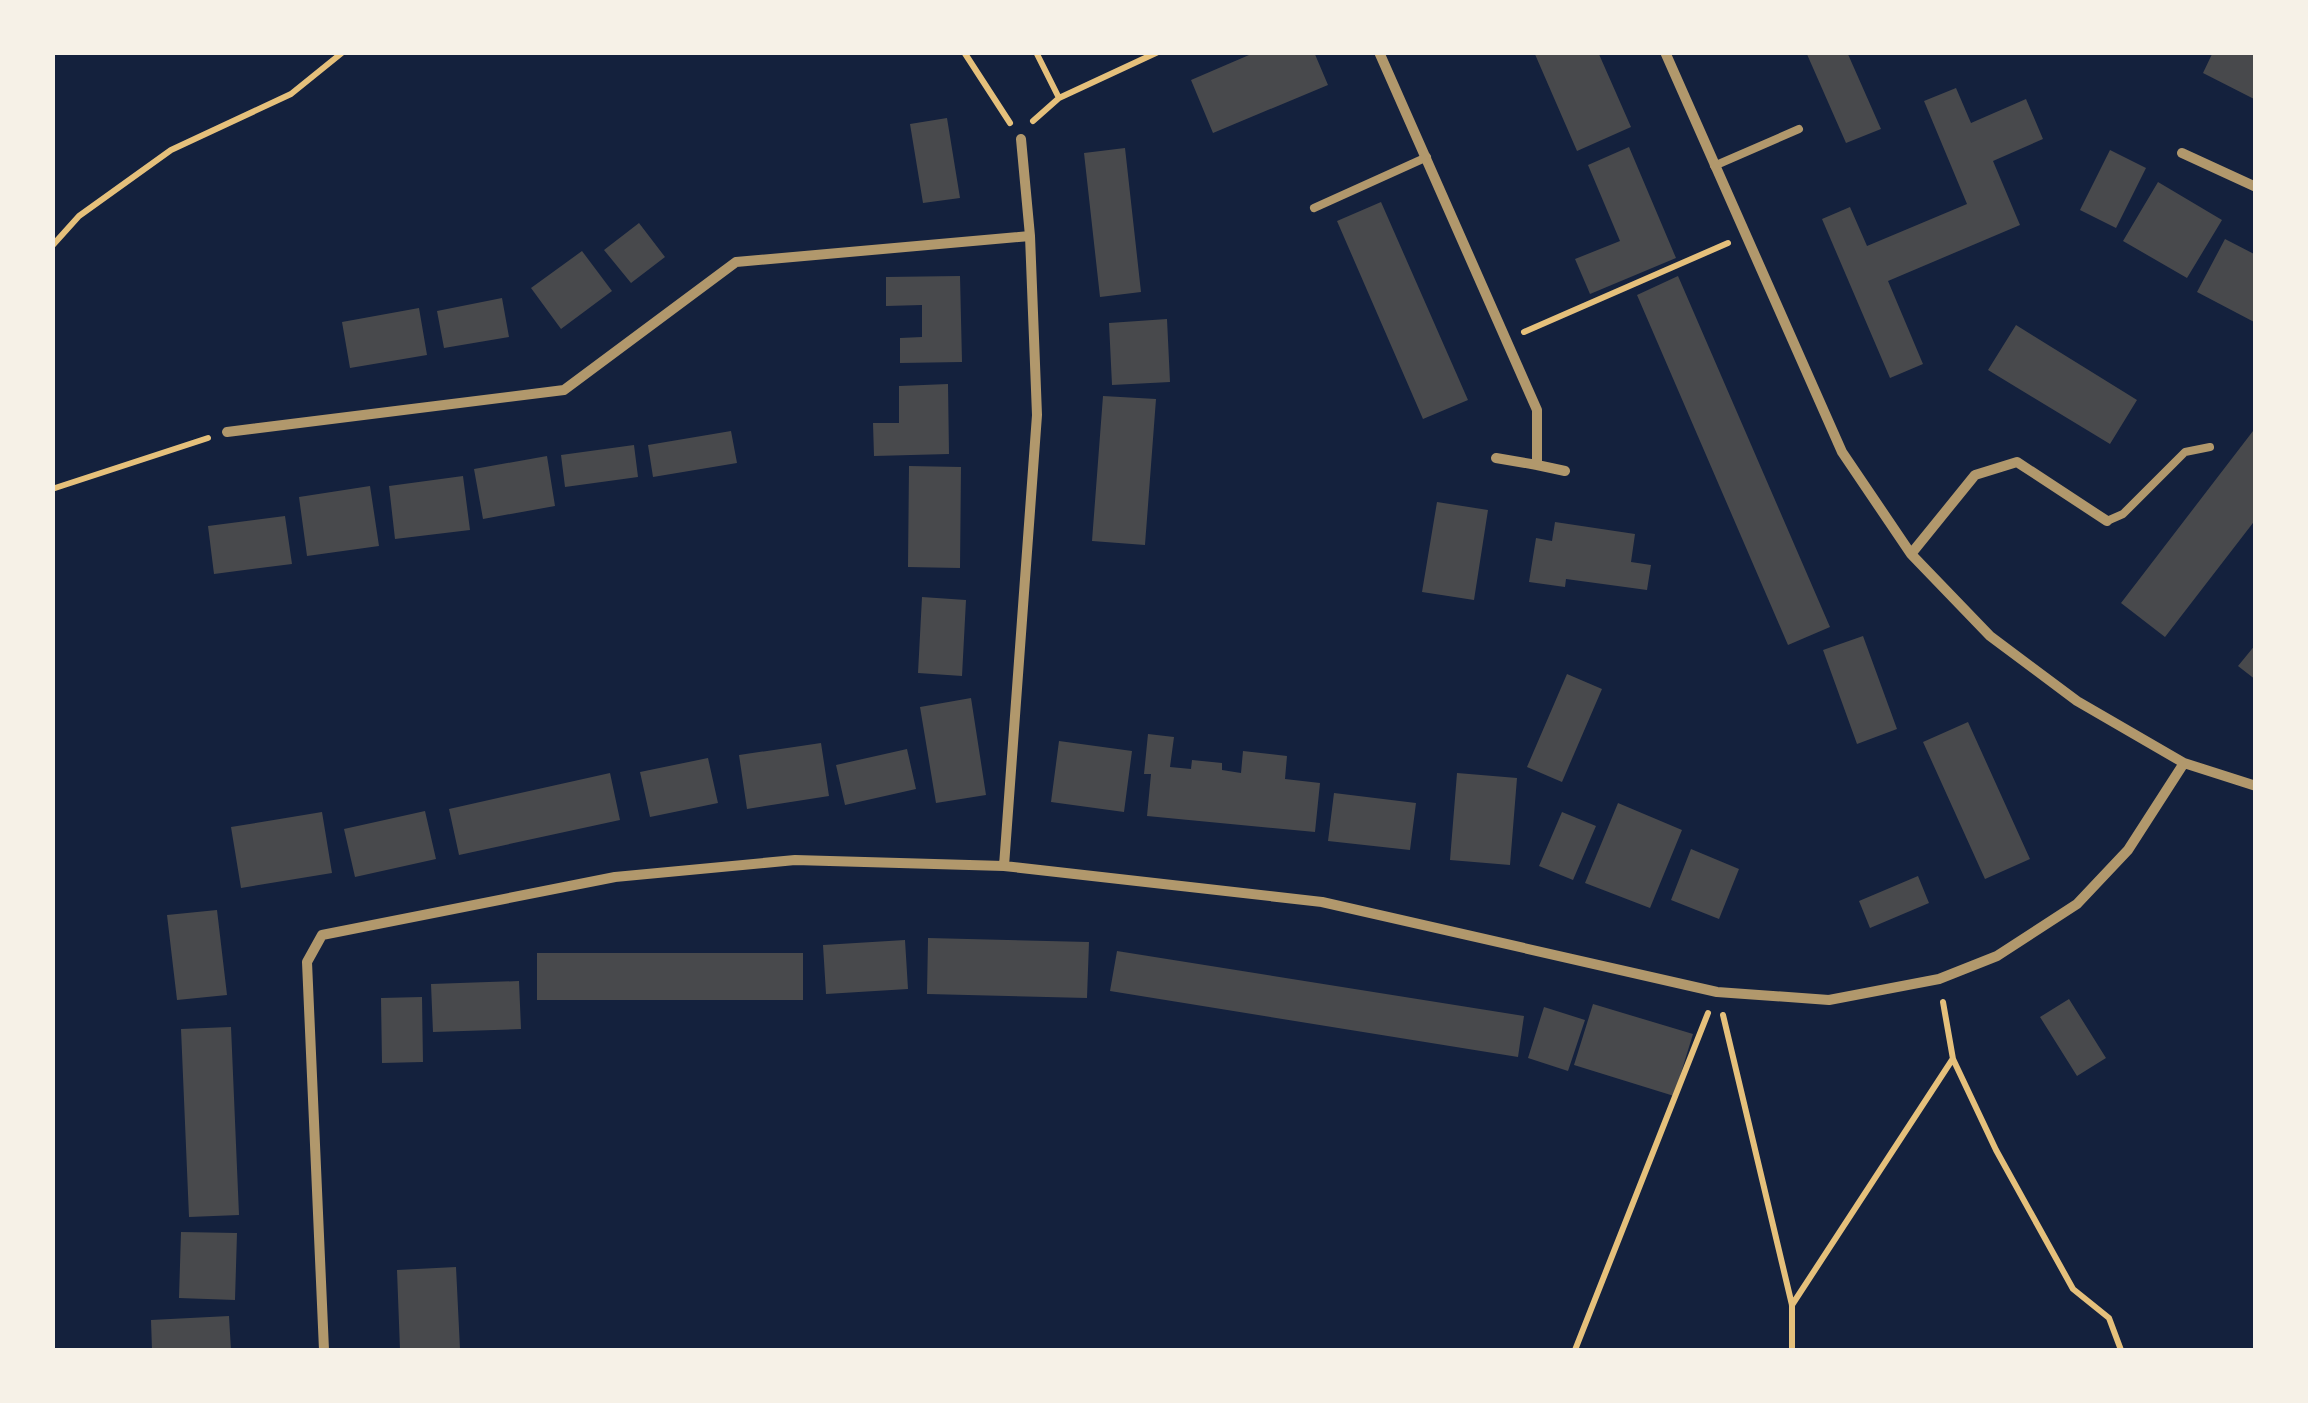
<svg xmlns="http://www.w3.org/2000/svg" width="2308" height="1403" viewBox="0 0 2308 1403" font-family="'PT Sans Narrow',sans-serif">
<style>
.building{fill:#48494c}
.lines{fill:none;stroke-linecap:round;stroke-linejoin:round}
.path{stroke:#e5c07b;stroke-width:6}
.service{stroke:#b1986c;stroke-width:8}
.minor{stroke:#b1986c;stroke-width:10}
</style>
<rect width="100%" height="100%" fill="#14213d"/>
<path class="building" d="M1256 52H1314L1328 85 1213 133 1191 80Z
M1534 52H1598L1631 127 1577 151Z
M1806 52H1847L1881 129 1846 143Z
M2213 52H2256V100L2203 73Z
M1956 88 1971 123 2026 99 2043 139 1993 161 2020 225 1888 281 1923 364 1890 378 1822 219 1850 207 1867 246 1967 204 1924 101Z
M947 118 960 198 923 203 910 124Z
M1629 147 1676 258 1590 294 1575 259 1620 241 1588 165Z
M1125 148 1141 292 1100 297 1084 153Z
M2110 150 2146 168 2116 228 2080 210Z
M2158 182 2222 220 2187 278 2123 241Z
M1381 202 1468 400 1423 419 1337 221Z
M639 223 665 257 631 283 604 250Z
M2225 239 2256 255V323L2197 292Z
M582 251 612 291 561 329 531 288Z
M960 276 962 362 900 363V338L922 337V305L886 306V277Z
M1678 276 1830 627 1788 645 1637 295Z
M502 298 509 337 444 348 437 311Z
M419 308 427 355 350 368 342 322Z
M1167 319 1170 382 1112 385 1109 323Z
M2016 325 2137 400 2110 444 1988 370Z
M948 384 949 454 874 456 873 423H899V386Z
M1103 396 1156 399 1145 545 1092 541Z
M731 431 737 463 653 477 648 445Z
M2253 431 2256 433V519L2165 637 2121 603Z
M634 445 638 477 565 487 561 455Z
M547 456 555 506 483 519 474 469Z
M909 466 961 467 960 568 908 567Z
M463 476 470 530 395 539 389 486Z
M370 486 379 546 307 556 299 497Z
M1437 502 1488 510 1474 600 1422 592Z
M285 516 292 564 214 574 208 526Z
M1555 522 1635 534 1631 562 1651 565 1647 590 1566 579 1565 587 1529 582 1536 538 1552 541Z
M922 597 966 600 962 676 918 673Z
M1863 636 1897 729 1857 744 1823 650Z
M2256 644V680L2238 666Z
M1567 674 1602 689 1562 782 1527 767Z
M971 698 986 795 936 803 920 707Z
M1968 722 2030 859 1985 879 1923 742Z
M1148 734 1174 737 1170 767 1191 769 1192 760 1222 763V770L1241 773 1243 751 1287 756 1285 779 1320 783 1315 832 1147 816 1151 774H1144Z
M1059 741 1132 751 1124 812 1051 802Z
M821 743 829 796 747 809 739 755Z
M907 749 916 789 845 805 836 765Z
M708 758 718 803 650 817 640 772Z
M610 773 620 820 459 855 449 809Z
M1457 773 1517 778 1510 865 1450 860Z
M1334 793 1416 803 1410 850 1328 841Z
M1618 803 1682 830 1650 908 1585 883Z
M425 811 436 859 355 877 344 829Z
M322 812 332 873 241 888 231 827Z
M1562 812 1596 826 1573 880 1539 866Z
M1691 849 1739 869 1719 919 1671 900Z
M1918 876 1929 903 1870 928 1859 901Z
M217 910 227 995 177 1000 167 915Z
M928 938 1089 942 1087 998 927 994Z
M905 940 908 989 826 994 823 945Z
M1117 951 1524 1016 1518 1057 1110 991Z
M537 953H803V1000H537Z
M519 981 521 1029 433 1032 431 984Z
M422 997 423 1062 382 1063 381 998Z
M2069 999 2106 1058 2077 1076 2040 1017Z
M1593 1004 1693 1034 1674 1096 1574 1065Z
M1544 1007 1585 1020 1568 1071 1528 1058Z
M231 1027 239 1215 189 1217 181 1029Z
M181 1232 237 1233 235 1300 179 1298Z
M456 1267 460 1349 400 1350 397 1270Z
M229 1316 231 1350H152L151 1320Z"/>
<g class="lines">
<path class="path" d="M964 52 1010 123
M1036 52 1059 98
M1033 121 1059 98 1158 52
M52 246 79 216 171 150 291 94 343 52
M1524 332 1728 243
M52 489 208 438
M1943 1002 1953 1059 1996 1150 2073 1289 2109 1318 2121 1350
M1723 1015 1792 1305V1350
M1792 1305 1952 1060
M1575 1350 1708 1013"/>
<path class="service" d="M1714 166 1799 129
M1314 208 1427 157
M2107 521 2123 514 2185 452 2210 447"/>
<path class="minor" d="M1379 52 1537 410V465L1565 471
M1665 52 1842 452 1911 554 1990 636 2077 701 2184 763 2256 786
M2182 153 2256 187
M227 432 564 390 736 262 1030 236
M1496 458 1537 465
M1911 554 1975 475 2017 462 2107 521
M1004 866 1037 415 1030 236 1021 139
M324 1350 307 962 322 935 615 877 795 860 1004 866 1322 902 1717 992 1829 1000 1939 979 1997 956 2077 904 2128 850 2184 763"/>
</g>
<rect width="2308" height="1403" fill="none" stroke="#f6f1e7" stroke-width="110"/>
</svg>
